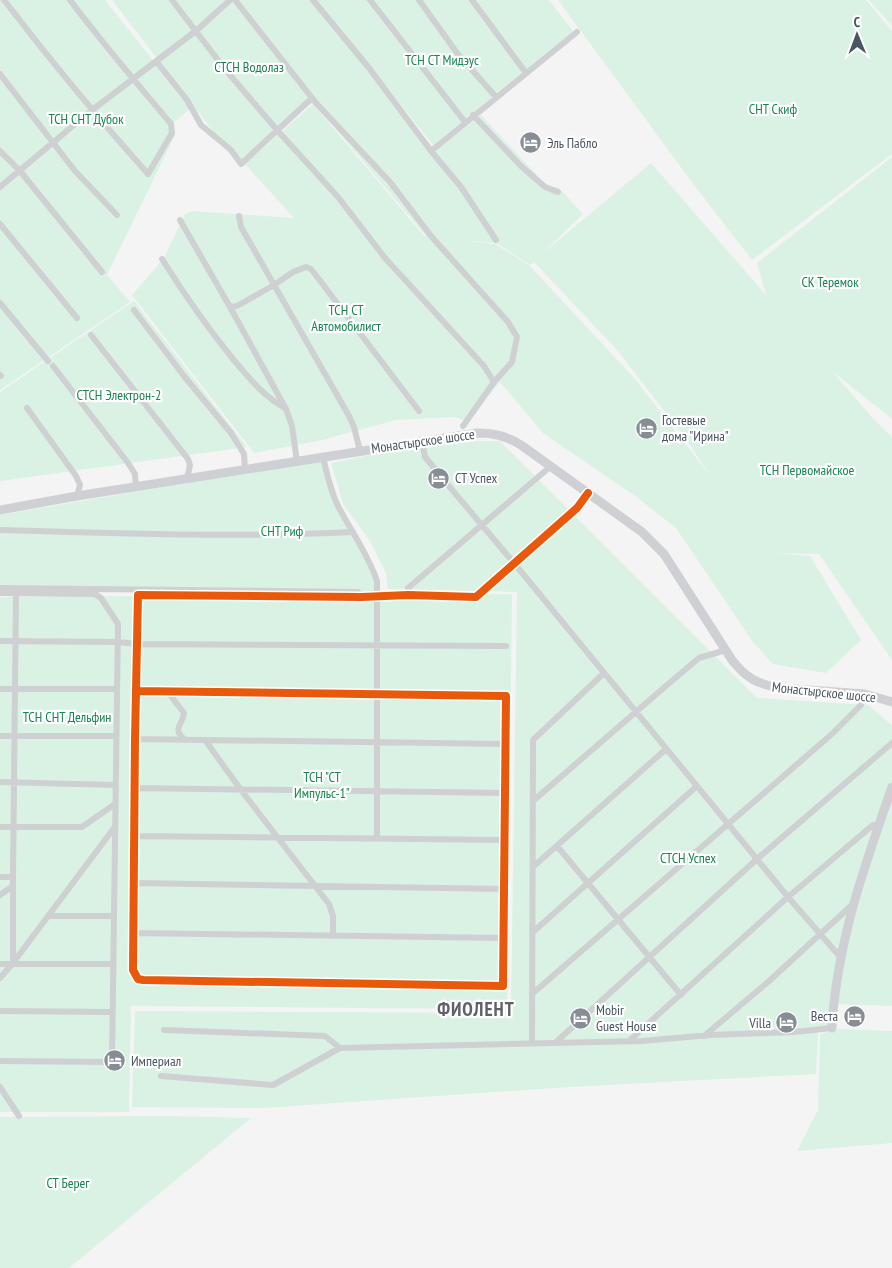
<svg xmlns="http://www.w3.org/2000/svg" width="892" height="1268" viewBox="0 0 892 1268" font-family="'PT Sans Narrow',sans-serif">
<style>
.green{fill:#d9f2e3;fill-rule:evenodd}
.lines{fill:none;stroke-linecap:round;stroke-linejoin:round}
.minor{stroke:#ced0d2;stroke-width:6}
.secondary{stroke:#ced0d4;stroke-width:9}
.cycleway-casing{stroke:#fff;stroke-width:11}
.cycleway{stroke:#e8590c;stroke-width:8}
.labels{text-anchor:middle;stroke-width:4.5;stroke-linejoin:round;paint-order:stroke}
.park-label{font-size:14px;fill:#17864f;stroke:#fff}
.poi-label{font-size:14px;fill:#4a5661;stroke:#fff;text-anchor:start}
.street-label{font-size:14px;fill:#4a5661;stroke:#fff}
.district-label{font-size:19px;font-weight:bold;letter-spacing:1px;fill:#5f6368;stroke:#fff}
</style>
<rect width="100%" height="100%" fill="#f4f4f4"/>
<path class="green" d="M0 0H105L191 108 173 123 175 135 107 275 130 302 0 390Z
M112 0H549L573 31 433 145 330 17 435 151 481 115 546 185 559 188 583 214 542 254 651 163 766 295 757 263 892 157V419L832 371 870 415 892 437V660L819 554 775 553 810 556 861 640 826 673 773 664 753 642 676 528 638 498 543 433 500 382 468 421 454 417 396 420 322 440 254 453 132 295 164 258 185 214 192 211 294 218 245 164 313 104 424 236H426L313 102 239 165ZM463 240 496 243 530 265 534 262 617 350 686 439 711 477 635 379 530 266 495 244Z
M558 0H866L892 31V154L752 260 694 185Z
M869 0H892V26Z
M134 301 247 447 0 481V392Z
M462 441H500L757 698 868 705 892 725V1006L835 1004 843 959 888 804 860 890 841 962 830 1026 818 1033 816 1074 569 1087 263 1108 132 1107 135 1011 511 1013 517 592 388 589 386 573 370 541 343 504 331 463 404 448Z
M320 460 347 521 377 579V595L512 594 507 1009 131 1006 129 1112H0V597L371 595 0 590V515Z
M838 1029 892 1031V1143L797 1151 818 1110 820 1034Z
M166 1116 251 1118 69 1268H0V1117Z"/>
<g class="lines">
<path class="minor" d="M4 0C50 60 98 118 148 174L172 133 171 124C137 83 102 43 70 0
M172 0 224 68 277 130 338 197 385 258 484 366 494 382
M235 0 316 103 390 182 431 236 508 322 517 337 512 362 494 382 463 426
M313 0 369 68 431 151 461 187 496 240
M370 0 465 122
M419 0 457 53 496 97
M472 0 526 73
M156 61 187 100 201 125 231 150 241 164 312 98
M0 74 75 171 117 215
M473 115 521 166 545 187 558 192
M0 151 20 171 102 272
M431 151 577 32
M0 187 87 114 197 30 230 0
M239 216 241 227 349 416 354 427 360 451
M180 220 230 307
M0 224 77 318
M162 259C184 294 207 327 233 359 249 378 263 396 285 408
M0 303 48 361
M134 310 184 376 231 433 244 454 245 470
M91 335 188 459 190 465 187 479
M53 366 128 463 135 474 136 488
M0 375 1 376
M27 408 76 476 80 485 77 496
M422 441 425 457 448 485 514 563 788 897 842 959
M323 457C327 474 330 490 338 506 351 531 368 554 377 581V839
M297 462 292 426 286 409 230 307 237 306 274 285 293 272 306 267 311 269 315 274 419 411
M0 530C117 533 236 538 353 532
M0 588 358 592 362 597
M408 588 551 466
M0 593 95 594 101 598 118 624 112 1062 0 1061
M0 641 118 642 137 644 506 646
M0 689H117
M136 691 506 696 503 986 143 980 138 979 133 970 135 739 138 595 362 597 408 595 476 597 577 508 588 493
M167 691 184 713C183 725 171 728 185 740
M0 736H116
M135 739 506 744
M205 740 241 790 329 904 333 916V936
M0 782 115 785
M134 788 506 793
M533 801 667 685 699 658 726 650
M0 827H82L115 804
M134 836 505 840
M557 846 681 995
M534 866 666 749
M0 877H13
M134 883 505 889
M0 895 13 886
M49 916H113
M533 932 697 786
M134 933 504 938
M13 963V877L16 593
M0 964H113
M0 978 13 963 114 828
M532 994 832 734 861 705 865 694
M0 1011 113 1012
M164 1030 325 1036 340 1048
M704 1036 768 982 853 904
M629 1041 788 897 873 825H879
M532 1043 533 740 604 673
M555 1043 757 859 892 743
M161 1076 273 1085 340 1048 642 1041 710 1035 794 1032 832 1028
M0 1087 19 1116"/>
<path class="secondary" d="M0 510 77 496 477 433C494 433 506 436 521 445L642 532 664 554 732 660C746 678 757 684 780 688L865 694 892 702
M832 1028C836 946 865 864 892 787"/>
<defs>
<path id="cycleway" d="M136 691 506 696 503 986 143 980 138 979 133 970 135 739 138 595 362 597 408 595 476 597 577 508 588 493"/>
</defs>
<use href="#cycleway" class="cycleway-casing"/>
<use href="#cycleway" class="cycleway"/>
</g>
<defs>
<symbol id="hotel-disc" viewBox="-11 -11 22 22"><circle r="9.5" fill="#868d94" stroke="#fff"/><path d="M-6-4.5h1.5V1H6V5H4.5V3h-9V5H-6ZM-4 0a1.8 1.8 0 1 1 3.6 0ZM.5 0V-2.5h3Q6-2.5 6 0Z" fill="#fff"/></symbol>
</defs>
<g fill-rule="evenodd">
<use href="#hotel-disc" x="518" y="130" width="25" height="25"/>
<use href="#hotel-disc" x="634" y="416" width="25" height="25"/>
<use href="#hotel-disc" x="426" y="466" width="25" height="25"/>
<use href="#hotel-disc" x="842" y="1004" width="25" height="25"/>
<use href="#hotel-disc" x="568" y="1006" width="25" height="25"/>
<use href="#hotel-disc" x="774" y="1010" width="25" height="25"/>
<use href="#hotel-disc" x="102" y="1048" width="25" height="25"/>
</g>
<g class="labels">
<g class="park-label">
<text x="442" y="65">ТСН СТ Мидэус</text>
<text x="249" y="72">СТСН Водолаз</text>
<text x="773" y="114">СНТ Скиф</text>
<text x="86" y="124">ТСН СНТ Дубок</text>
<text x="830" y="287">СК Теремок</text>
<text x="346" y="315">ТСН СТ<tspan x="346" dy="16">Автомобилист</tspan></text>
<text x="119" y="400">СТСН Электрон-2</text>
<text x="807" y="475">ТСН Первомайское</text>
<text x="282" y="536">СНТ Риф</text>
<text x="67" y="722">ТСН СНТ Дельфин</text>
<text x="322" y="782">ТСН "СТ<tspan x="322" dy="16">Импульс-1"</tspan></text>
<text x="688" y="863">СТСН Успех</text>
<text x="68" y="1188">СТ Берег</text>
</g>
<g class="poi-label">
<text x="547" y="148">Эль Пабло</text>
<text x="662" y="425">Гостевые<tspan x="662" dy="16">дома "Ирина"</tspan></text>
<text x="455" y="483">СТ Успех</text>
<text x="596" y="1015">Mobir<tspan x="596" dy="16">Guest House</tspan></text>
<text x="838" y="1021" text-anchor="end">Веста</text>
<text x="771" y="1028" text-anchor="end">Villa</text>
<text x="131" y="1066">Империал</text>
</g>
<g class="street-label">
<text transform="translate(423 441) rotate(-8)" y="5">Монастырское шоссе</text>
<text transform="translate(824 692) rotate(6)" y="5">Монастырское шоссе</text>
</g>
<g class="district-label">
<text x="476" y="1016">ФИОЛЕНТ</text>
</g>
</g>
<g transform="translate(857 35) rotate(359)" stroke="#ffffff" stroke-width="4" paint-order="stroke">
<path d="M0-4L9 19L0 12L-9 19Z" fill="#4a5661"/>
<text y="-8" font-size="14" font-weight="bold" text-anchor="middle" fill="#4a5661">С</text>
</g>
</svg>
